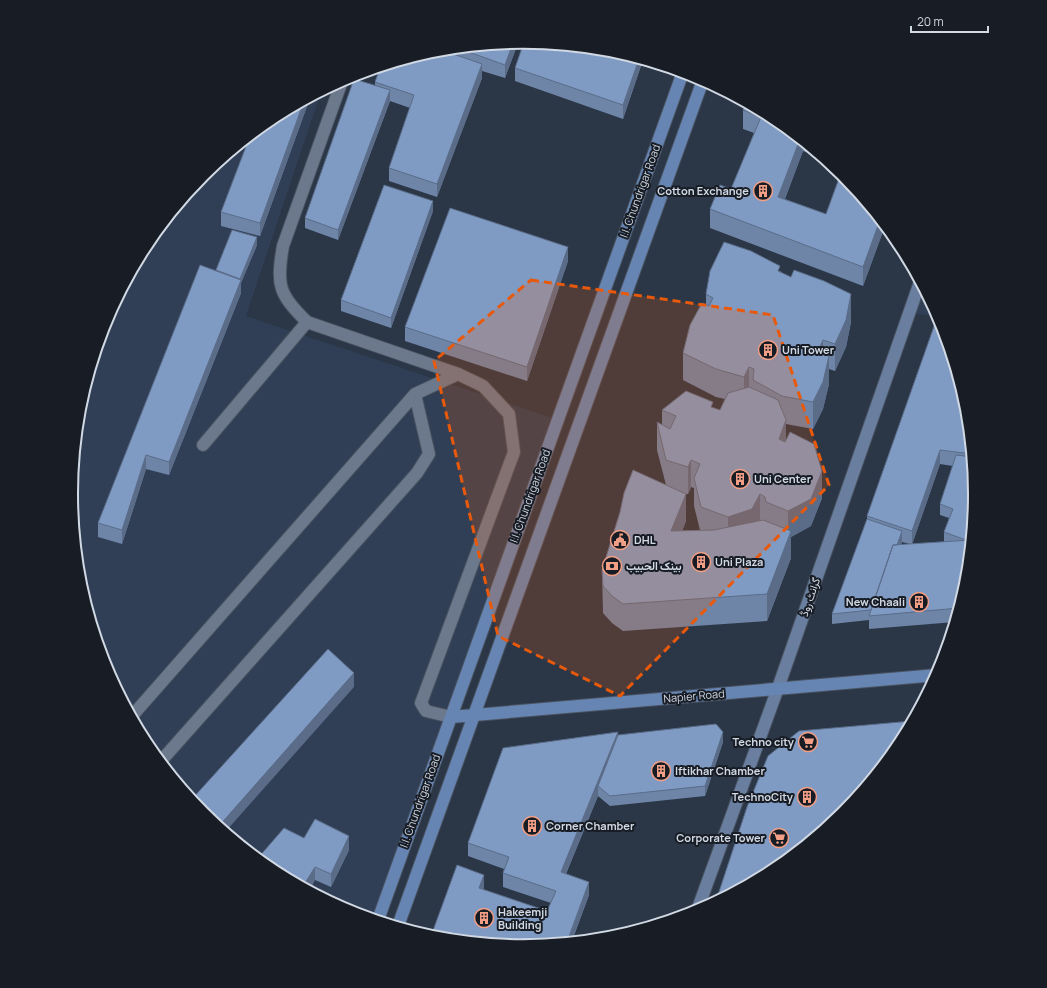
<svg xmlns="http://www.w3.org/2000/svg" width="1047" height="988" viewBox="0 0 1047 988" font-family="Manrope,Vazirmatn,sans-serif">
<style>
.built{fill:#303f55}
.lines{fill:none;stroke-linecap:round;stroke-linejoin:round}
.lane-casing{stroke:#485260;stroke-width:14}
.secondary-casing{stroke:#485260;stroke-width:14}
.primary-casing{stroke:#485260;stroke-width:14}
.lane{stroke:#6c798c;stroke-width:12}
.secondary{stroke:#6a7f9f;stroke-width:12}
.primary{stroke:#6785b2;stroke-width:12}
.wall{fill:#6e85a8;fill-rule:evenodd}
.shaded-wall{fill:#5a6c88}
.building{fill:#809bc3;stroke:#5a6c88}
.marked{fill:#e8590c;fill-opacity:0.2;stroke:#e8590c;stroke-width:3;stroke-dasharray:8 5;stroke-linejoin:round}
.labels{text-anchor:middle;stroke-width:4;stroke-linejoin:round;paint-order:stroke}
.street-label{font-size:11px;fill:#d1d9e4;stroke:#181d25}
.poi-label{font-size:11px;font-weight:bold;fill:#d1d9e4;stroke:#181d25;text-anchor:start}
.rim{fill:none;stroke:#d1d9e4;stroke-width:2}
</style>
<rect width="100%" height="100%" fill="#2b3647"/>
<path class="built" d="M321 92 246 316 558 420 378 920 350 911 272 870 204 813 148 745 106 667 80 582 72 494 80 406 106 321 148 243 204 174 273 118Z
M920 282 939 317 910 313Z"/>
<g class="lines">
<defs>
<path id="lane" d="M342 81 283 246C276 286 279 294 307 322L458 374 483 386 509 414 514 452 421 703 426 711 451 717
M203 445 307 322
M132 716 415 394 458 374
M161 761 417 473 429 454 415 394"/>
<path id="secondary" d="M697 911 778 688 920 282"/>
<path id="primary" d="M451 717 937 675
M378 920 683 72
M398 926 703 80"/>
</defs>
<use href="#lane" class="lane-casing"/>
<use href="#secondary" class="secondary-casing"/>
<use href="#primary" class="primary-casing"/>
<use href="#lane" class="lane"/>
<use href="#secondary" class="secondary"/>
<use href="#primary" class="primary"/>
</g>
<path class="wall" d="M518 43 505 78 482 71V78L437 197 389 181V168L410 108 390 101 338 240 305 228V218L375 86V82L436 51Z
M643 60 623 119 515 81V68Z
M310 98 260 236 221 226V212L273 118Z
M743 110 775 118 824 159 803 151 785 199 826 214 885 226 863 286 710 228V209L731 189 754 133 743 129Z
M433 211 391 328 341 311V300Z
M257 245 241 283V293L169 475 146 469 122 544 98 537V523L216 271Z
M568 261 527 381 405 341V327Z
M780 271 851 322 846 347 835 371 829 369V384L823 409 813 429 786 424V439L822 498 811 526 791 537V558L767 621 623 631 612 623 603 613 602 570 666 485 657 450V422L662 425V410L713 408 720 410 725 399 716 397 683 380V353L706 305V294ZM691 487 694 488V506L700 530 682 531 686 521V494H688Z
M967 406 976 494 971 537 970 540 967 582 955 622 869 629V620L832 624V614L867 519V516ZM940 464 953 466 940 504V515L949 518 944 532V542L912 544ZM902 542 910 544 901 545Z
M618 735 723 742 705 796 610 806 598 796 566 874 589 895 572 941 435 937 484 889 483 890 547 911 551 903 503 887V873L504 869 468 856V843Z
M304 838 349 850 331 887 315 880Z"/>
<path class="shaded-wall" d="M513 43H518L505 78V65Z
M639 59 643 60 623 119V105Z
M482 64V78L437 197V184Z
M390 90V101L338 240V230Z
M310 98 260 236V223L304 101Z
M800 139 803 141V151L778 216V197Z
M433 201V211L391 328V318Z
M880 220 885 226 863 286V267Z
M257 237V245L241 283V293L169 475V462L240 280Z
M568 247V261L527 381V367Z
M851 294V322L846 347 835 371V344Z
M823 340V367L818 351Z
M829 356V384L823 409 813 429V402Z
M749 367V395L744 404V377Z
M786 420V447L779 439Z
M940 450V464L912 545V531Z
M146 455V469L122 544V530Z
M691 460V487L688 494V467Z
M822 471V498L811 526 791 537V558L767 621V594L788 538V511Z
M686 494V521L671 559V531Z
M760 494V521L728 544V517Z
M972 526 971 537 966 550V540Z
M902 531V542L896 559V548Z
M354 673V687L226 831 219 826Z
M618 732V746L598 786V796L561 885V872Z
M723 732V742L705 796V786Z
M349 836V850L331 887V874Z
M315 867V880L310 890 302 886Z
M484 875V889L479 902V888Z
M589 882V895L572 941 567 942Z"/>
<path class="building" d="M524 42 612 51 639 59 623 105 515 68Z
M513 43 505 65 458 48Z
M442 50 482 64 437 184 389 168 414 95 375 82 380 68 436 51Z
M354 79 390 90 338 230 305 218Z
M304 101 260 223 221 212 250 136 273 118Z
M746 103 775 118 800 139 778 197 826 214 841 173 880 220 863 267 710 209 720 185 731 189 761 117 743 110Z
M384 185 433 201 391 318 341 300Z
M450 208 568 247 527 367 405 327Z
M232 230 257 237 240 279 216 270Z
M724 242 751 251 780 266 778 271 791 277 794 270 824 281 851 294 846 320 835 344 823 340 818 351 829 356 823 382 813 402 782 396 753 380 754 369 749 367 744 377 716 369 683 353 690 325 702 303 709 306 713 298 706 294 710 271Z
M200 265 241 280 169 462 146 455 122 530 98 523Z
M938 315 941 321 967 406 972 454 940 450 912 531 867 516Z
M749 387 778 400 786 420 779 439 785 442 790 432 814 444 822 471 811 499 788 511 766 502 765 497 760 494 752 509 728 517 701 507 694 478 700 464 691 460 688 467 666 460 657 422 670 429 676 416 662 410 686 391 713 402 711 407 720 410 728 393Z
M956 455 972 457 976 494 972 526 966 540 944 532 953 509 940 504Z
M633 470 686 494 671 531 714 530 763 520 791 531 767 594 623 604 612 596 603 586 602 570 620 512 624 493Z
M867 519 902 531 897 545H893L871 610 832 614Z
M971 540 967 582 959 608 869 616 893 545Z
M328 649 354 673 219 826 204 813 192 799Z
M912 721 899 745 843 814 774 870 716 901 747 807 768 756 799 731Z
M716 724 723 732 705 786 610 796 598 786 618 735Z
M618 732 561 872 589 882 567 942 523 946 435 937 431 936 457 865 484 875 479 888 547 911 556 891 503 873 509 857 468 843 503 748Z
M315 819 349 836 331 874 315 867 307 880 302 886 272 870 258 858 284 828 304 838Z"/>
<path class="marked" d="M531 280 773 315 829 485 620 696 498 636 434 361Z"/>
<defs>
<symbol id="building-ring" viewBox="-11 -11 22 22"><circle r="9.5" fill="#181d25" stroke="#f39f85" stroke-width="1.5"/><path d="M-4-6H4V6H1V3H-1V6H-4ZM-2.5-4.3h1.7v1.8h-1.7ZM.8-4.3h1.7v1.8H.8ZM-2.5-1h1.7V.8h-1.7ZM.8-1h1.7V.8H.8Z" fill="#f39f85"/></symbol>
<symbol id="civic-ring" viewBox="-11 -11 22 22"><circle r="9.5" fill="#181d25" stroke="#f39f85" stroke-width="1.5"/><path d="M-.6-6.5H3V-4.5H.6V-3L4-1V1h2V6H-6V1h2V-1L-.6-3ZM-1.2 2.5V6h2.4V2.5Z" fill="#f39f85"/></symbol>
<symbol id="bank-ring" viewBox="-11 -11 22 22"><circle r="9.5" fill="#181d25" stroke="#f39f85" stroke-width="1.5"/><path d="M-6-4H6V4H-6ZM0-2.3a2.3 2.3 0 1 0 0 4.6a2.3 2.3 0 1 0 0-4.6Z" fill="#f39f85"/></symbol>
<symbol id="supermarket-ring" viewBox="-11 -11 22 22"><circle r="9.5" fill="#181d25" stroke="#f39f85" stroke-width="1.5"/><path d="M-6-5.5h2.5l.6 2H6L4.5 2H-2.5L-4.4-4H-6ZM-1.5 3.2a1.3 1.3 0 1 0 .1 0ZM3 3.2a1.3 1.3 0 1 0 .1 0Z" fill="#f39f85"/></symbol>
</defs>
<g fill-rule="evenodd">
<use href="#building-ring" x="752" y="180" width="22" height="22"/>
<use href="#building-ring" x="757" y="339" width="22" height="22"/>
<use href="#building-ring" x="729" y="468" width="22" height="22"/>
<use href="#civic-ring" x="609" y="529" width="22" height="22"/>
<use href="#building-ring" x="690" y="551" width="22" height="22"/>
<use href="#bank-ring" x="601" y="555" width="22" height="22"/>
<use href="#building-ring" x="908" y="591" width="22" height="22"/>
<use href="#supermarket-ring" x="797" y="731" width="22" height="22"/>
<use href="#building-ring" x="650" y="760" width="22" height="22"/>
<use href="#building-ring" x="796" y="786" width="22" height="22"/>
<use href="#building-ring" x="521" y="815" width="22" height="22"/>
<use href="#supermarket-ring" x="768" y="827" width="22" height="22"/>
<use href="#building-ring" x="473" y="907" width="22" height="22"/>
</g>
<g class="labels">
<g class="street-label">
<text transform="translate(640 191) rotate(-70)" y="4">I.I. Chundrigar Road</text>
<text transform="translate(530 496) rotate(-70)" y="4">I.I. Chundrigar Road</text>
<text transform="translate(810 597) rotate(-71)" y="4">گرانٹ روڈ</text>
<text transform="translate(694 696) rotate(-5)" y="4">Napier Road</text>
<text transform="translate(420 801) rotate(-70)" y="4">I.I. Chundrigar Road</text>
</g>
<g class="poi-label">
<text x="749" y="195" text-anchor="end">Cotton Exchange</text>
<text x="782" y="354">Uni Tower</text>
<text x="754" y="483">Uni Center</text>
<text x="634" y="544">DHL</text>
<text x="715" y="566">Uni Plaza</text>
<text x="626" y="570">بينک الحبيب</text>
<text x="905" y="606" text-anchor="end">New Chaali</text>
<text x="794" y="746" text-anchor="end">Techno city</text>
<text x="675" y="775">Iftikhar Chamber</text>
<text x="793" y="801" text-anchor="end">TechnoCity</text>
<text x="546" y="830">Corner Chamber</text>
<text x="765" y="842" text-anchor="end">Corporate Tower</text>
<text x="498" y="916">Hakeemji<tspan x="498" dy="13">Building</tspan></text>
</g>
</g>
<path d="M0 0H1047V988H0ZM78 494a445 445 0 1 1 890 0a445 445 0 1 1-890 0Z" fill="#181d25" fill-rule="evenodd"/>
<path class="rim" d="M78 494a445 445 0 1 1 890 0a445 445 0 1 1-890 0Z"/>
<path d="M911 26v6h77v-6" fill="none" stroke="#d1d9e4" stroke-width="2"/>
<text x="917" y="26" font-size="12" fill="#d1d9e4" stroke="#181d25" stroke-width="3" paint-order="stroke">20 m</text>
</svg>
